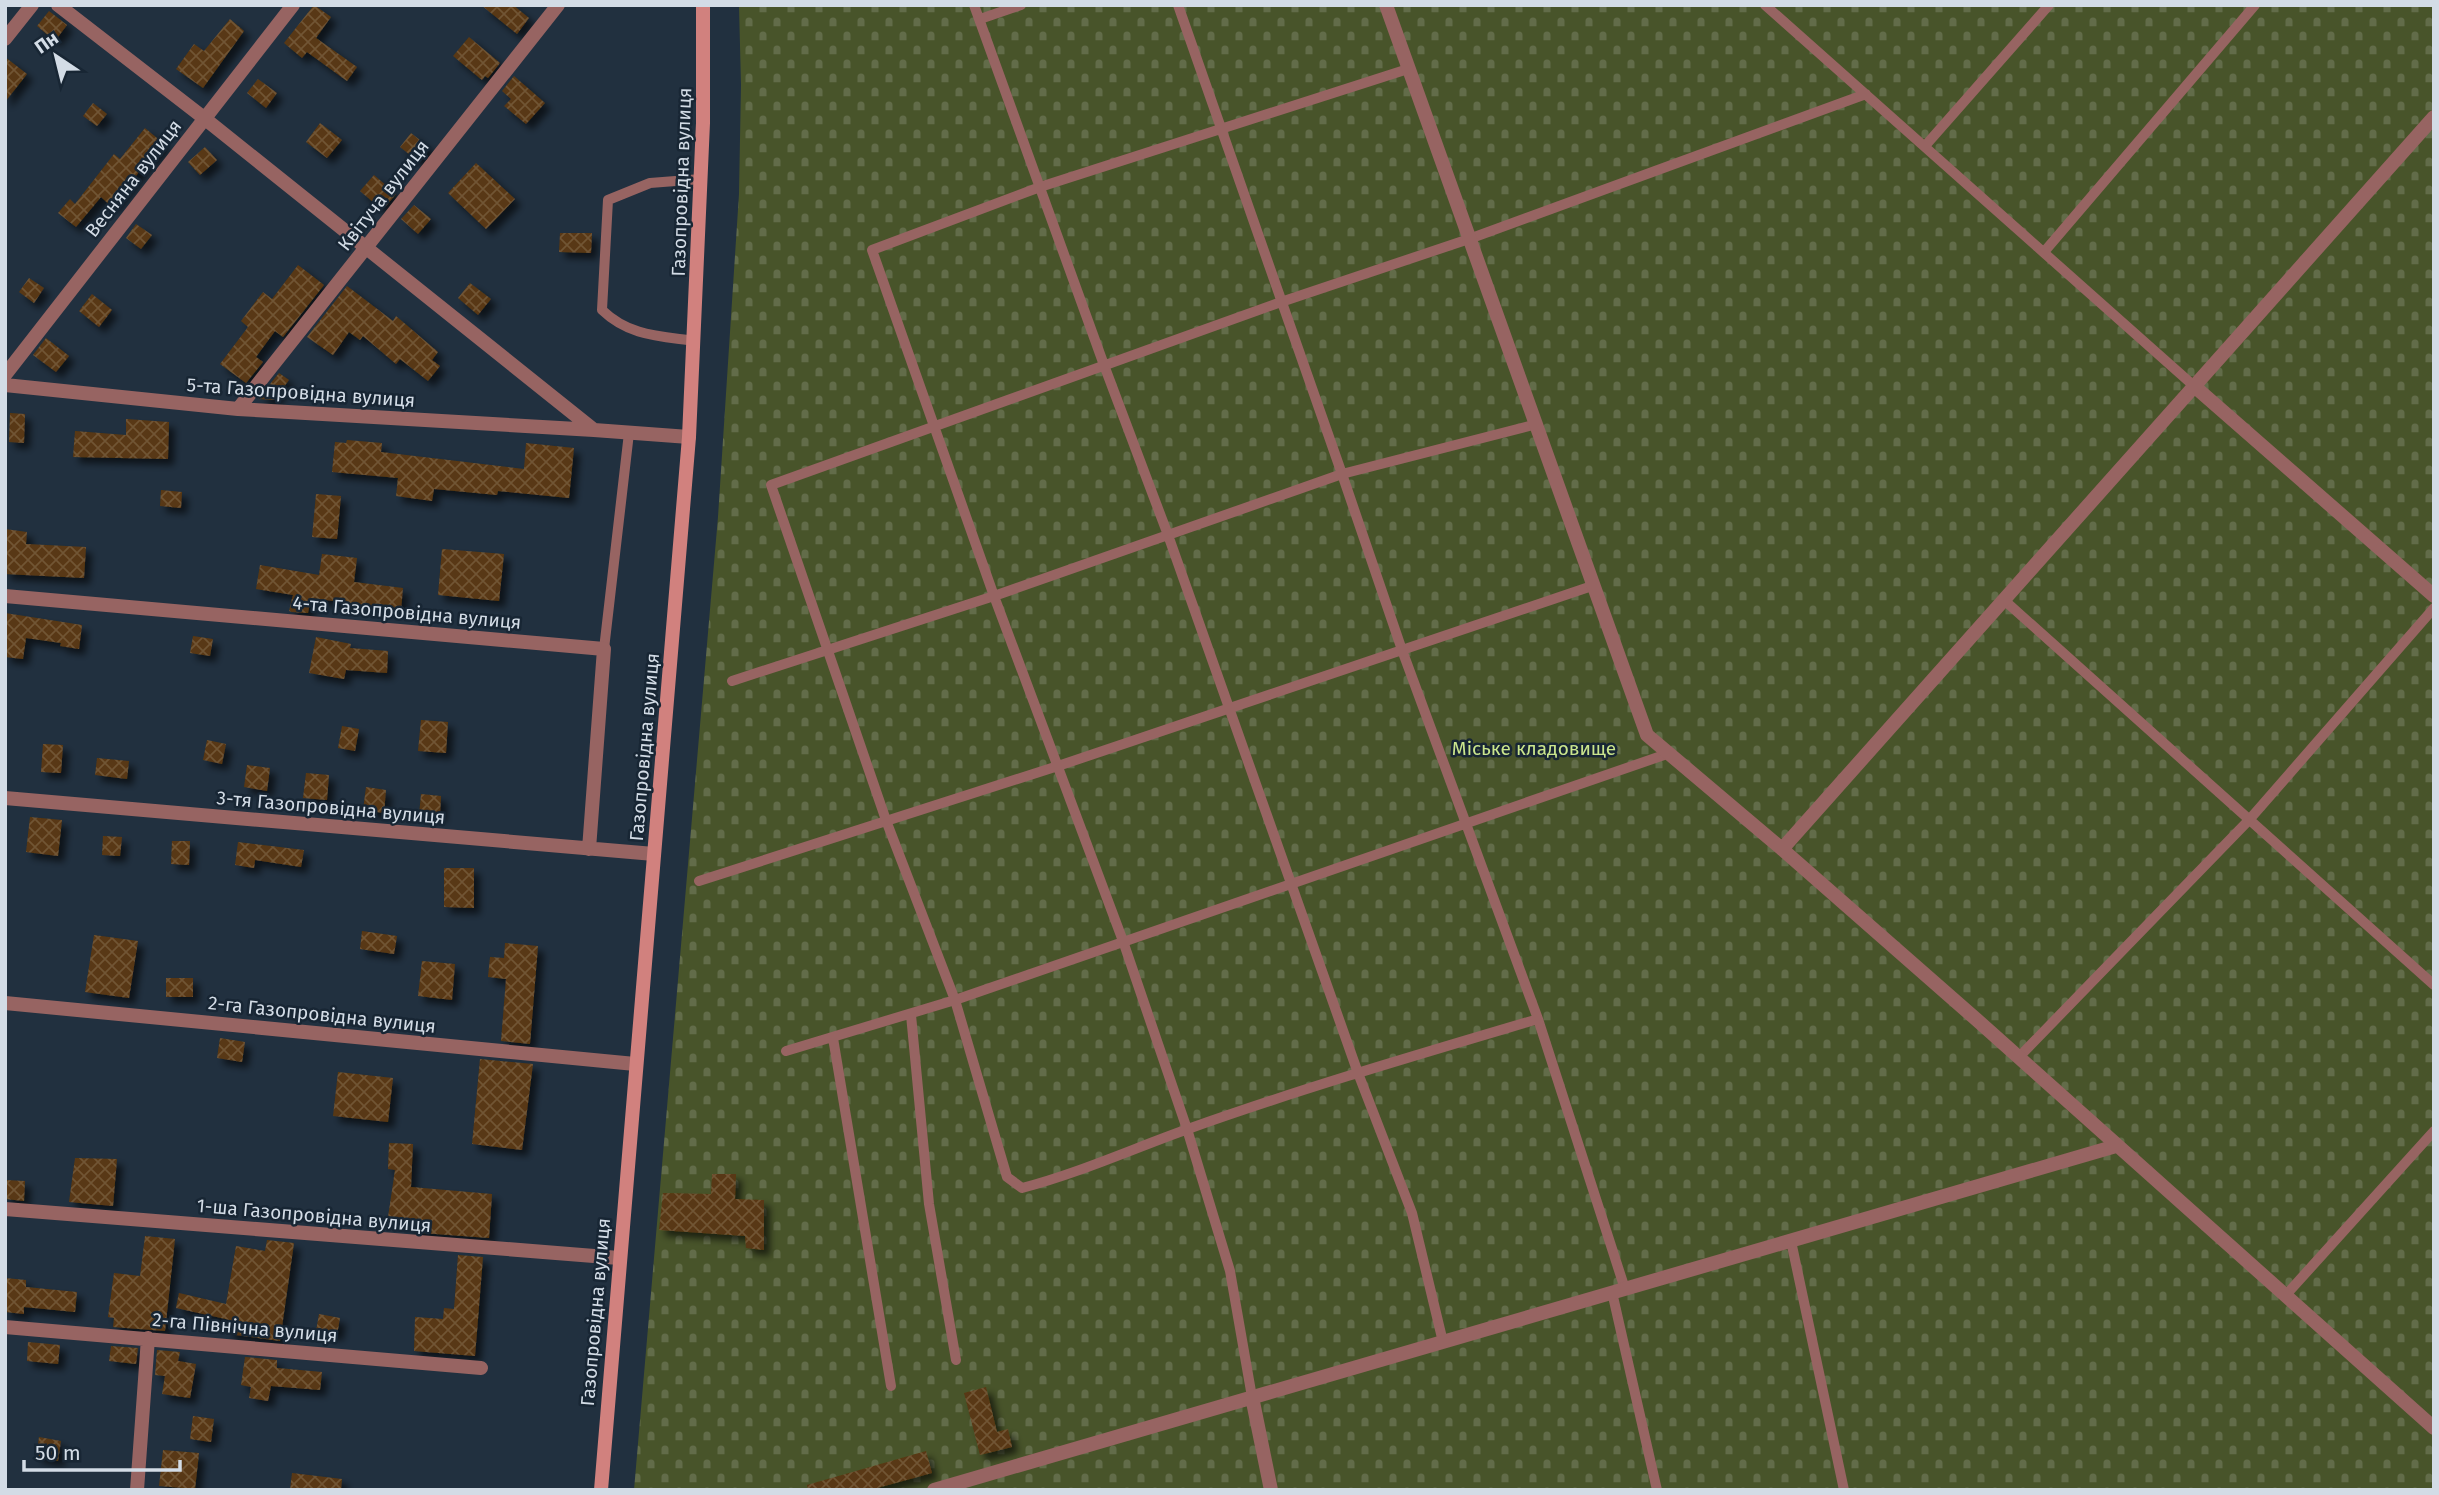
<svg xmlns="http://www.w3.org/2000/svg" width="2439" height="1495" viewBox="0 0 2439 1495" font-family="'Fira Sans',sans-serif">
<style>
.cemetery{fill:url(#cemetery-stones)}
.building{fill:url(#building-cross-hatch);filter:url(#shadow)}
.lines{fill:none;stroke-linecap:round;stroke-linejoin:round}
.service{stroke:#976462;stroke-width:10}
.minor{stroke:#976462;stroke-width:14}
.secondary{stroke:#d1817e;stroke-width:14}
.labels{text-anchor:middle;stroke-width:5;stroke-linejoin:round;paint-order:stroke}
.street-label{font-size:19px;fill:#d3dce6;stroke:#182634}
.park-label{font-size:19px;fill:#cbe68d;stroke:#182634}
</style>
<defs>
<pattern id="cemetery-stones" width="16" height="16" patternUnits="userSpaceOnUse" patternTransform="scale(1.75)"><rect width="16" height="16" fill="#48542a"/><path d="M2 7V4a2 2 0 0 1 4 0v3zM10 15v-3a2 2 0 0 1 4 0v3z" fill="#626c49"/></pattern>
<pattern id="building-cross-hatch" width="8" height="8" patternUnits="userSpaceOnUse" patternTransform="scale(1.75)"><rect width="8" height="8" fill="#593812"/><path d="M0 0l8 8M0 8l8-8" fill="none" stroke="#705434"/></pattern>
<filter id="shadow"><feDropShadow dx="6" dy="6" stdDeviation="3.5" flood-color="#0009"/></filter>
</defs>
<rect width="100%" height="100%" fill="#21303f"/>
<path class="cemetery" d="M739 5H2434V1490H634L718 517 739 194 741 85Z"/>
<path class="building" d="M314 5 331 17 316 38 357 67 347 81 307 52 302 58 284 43Z
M481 5H513L529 18 517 34Z
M49 11 67 25 55 41 37 26Z
M230 19 244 31 203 88 176 69 194 44 204 51Z
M469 37 500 63 488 78 485 76 482 80 453 56Z
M5 57 27 74 5 102Z
M514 76 545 103 526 124 504 106 511 99 502 91Z
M258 79 277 93 266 108 247 93Z
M93 103 107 114 97 126 83 116Z
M320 123 342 140 327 158 306 142Z
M145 128 164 144 150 160 149 159 112 207 101 197 76 227 58 213 70 199 75 204 114 154 120 159Z
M411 133 430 148 419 162 400 147Z
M205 147 217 160 200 175 188 162Z
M476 163 515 199 486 229 448 193Z
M374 175 396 194 386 206 383 204 380 208 360 191Z
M414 205 431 219 418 234 401 219Z
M136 224 152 235 141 249 126 238Z
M560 233H592L591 253 559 252Z
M298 265 324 285 283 337 275 331 256 357 263 362 246 383 220 364 248 327 241 321 263 292 272 299Z
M29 278 44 288 34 303 19 292Z
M470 283 491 299 478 315 458 298Z
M347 286 393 321 396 316 438 352 432 360 440 366 428 381 400 359 396 364 363 336 360 340 349 332 333 355 307 337Z
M92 294 112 310 99 327 79 311Z
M46 338 69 356 56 372 33 355Z
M279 373 289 380 274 400 258 399Z
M10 413 25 414 24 443 9 442Z
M126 419 169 422 168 459 73 457 75 431 126 435Z
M347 440 382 443 381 452 524 469 526 443 574 448 569 498 498 491 497 495 434 489 432 501 396 496 398 478 332 472 335 442 346 443Z
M161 490 182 492 181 508 160 506Z
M316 494 341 496 337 539 312 537Z
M5 529 27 532 26 544 86 547 84 578 5 574Z
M442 549 504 554 499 601 438 595Z
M322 554 357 558 354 582 403 588 401 610 311 598 308 613 292 612 289 611 293 595 256 589 260 565 319 575Z
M5 613 82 625 79 649 60 646 61 643 26 638 23 659 5 657Z
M193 636 213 639 210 656 190 653Z
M316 637 351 644 350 648 388 651 387 673 346 670 344 679 309 673Z
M421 720 448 722 446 753 418 751Z
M342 726 359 729 355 751 338 748Z
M207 740 226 744 222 764 203 760Z
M43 744 63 745 61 773 41 772Z
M97 758 129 761 127 779 95 775Z
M247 765 270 768 267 791 244 787Z
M306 773 329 775 327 800 303 798Z
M366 787 386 790 384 813 363 810Z
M421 794 441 796 440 817 419 815Z
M30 817 62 820 58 856 26 852Z
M103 836 122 837 120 856 102 855Z
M172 841H190L189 865 171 864Z
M238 842 304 850 301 867 255 860 254 868 235 865Z
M444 868H474V908L444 907Z
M362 931 397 936 394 954 360 949Z
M94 935 138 941 129 998 85 992Z
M505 943 538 946 530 1044 501 1041 506 979 488 977 490 957 504 958Z
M422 961 455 964 452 1000 418 996Z
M166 978H193V997H166Z
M220 1038 245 1042 242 1062 217 1058Z
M480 1059 533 1064 522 1150 472 1144Z
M338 1072 393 1078 388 1122 333 1116Z
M389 1143 413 1144 411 1187 492 1194 489 1238 409 1232 410 1221 388 1217 395 1170 388 1169Z
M75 1158 117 1159 113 1206 69 1202Z
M712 1174H736L735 1199 764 1200V1250L746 1248 745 1236 659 1230 663 1193 711 1194Z
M5 1180 25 1181 24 1201 5 1199Z
M145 1236 175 1239 165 1331 113 1327 114 1318 108 1317 114 1273 140 1276Z
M267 1240 294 1243 280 1341 228 1334 230 1320 176 1308 179 1293 226 1304 236 1246 265 1251Z
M458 1255 483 1257 475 1356 414 1351 415 1317 443 1319 444 1308 454 1309Z
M5 1278 26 1280V1287L77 1292 75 1312 24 1307V1314L5 1312Z
M319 1314 340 1318 337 1335 316 1331Z
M28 1342 60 1345 58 1364 27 1361Z
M111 1346 138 1348 136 1364 109 1361Z
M157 1350 180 1352 178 1361 196 1364 190 1398 162 1394 165 1376 155 1375Z
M245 1357 277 1360V1368L322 1372 320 1390 271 1386 268 1401 249 1398 251 1387 241 1385Z
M986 1387 997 1432 1008 1429 1012 1447 980 1455 964 1393Z
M193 1416 214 1419 211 1442 190 1439Z
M39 1437 61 1441 58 1461 36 1457Z
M163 1450 199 1453 195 1489 159 1486Z
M926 1451 932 1473 870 1490H808L807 1485Z
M292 1473 342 1479 341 1490H290Z"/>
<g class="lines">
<path class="service" d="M974 5 1104 365 1168 535 1358 1073 1412 1213 1443 1342
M1178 5 1342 474 1402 650 1538 1019 1625 1289
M1765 5 2194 386
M980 19 1021 5
M1925 146 2049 5
M2044 252 2255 5
M694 341C659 336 629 336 602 310L608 200 650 183 701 179
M2004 600 2434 985
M604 649 629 433
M732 681 994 596 1342 474 1537 424
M699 881 1058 766 1592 586
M911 1015 929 1204 956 1360
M1538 1019C1420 1054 1303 1088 1188 1129 1132 1149 1079 1173 1022 1188L1007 1177 955 1000 887 823 771 485 1281 302 1469 239 1866 94
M833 1038 891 1386
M786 1051 955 1000 1667 754
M2019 1057 2249 820 2434 608
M1791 1241 1844 1490
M1612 1292 1657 1490
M2285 1296 2434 1131
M1252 1397 1230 1271 1187 1129 1123 941 994 596 872 250 1040 187 1408 69"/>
<path class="minor" d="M58 5 204 118 594 430 689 437
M1386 5 1647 735 1782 849 1977 1020 2434 1428
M5 39 32 5
M5 375 293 5
M5 385 238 409 594 430
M2194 386 2434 596
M238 409 558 5
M5 596 604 649 589 849
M5 798 654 854
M1782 849 2434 117
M5 1003 635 1064
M5 1209 619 1258
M5 1327 481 1368
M1252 1397 1271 1490
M137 1490 148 1338
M934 1490 2116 1146"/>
<path class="secondary" d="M601 1490 689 437 703 123V5"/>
</g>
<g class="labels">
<g class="street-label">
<text transform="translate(133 178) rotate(-52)" y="7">Весняна вулиця</text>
<text transform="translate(681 182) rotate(-88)" y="7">Газопровідна вулиця</text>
<text transform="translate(383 195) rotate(-52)" y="7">Квітуча вулиця</text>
<text transform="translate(301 392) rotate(4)" y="7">5-та Газопровідна вулиця</text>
<text transform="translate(407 612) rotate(5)" y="7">4-та Газопровідна вулиця</text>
<text transform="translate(644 747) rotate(-85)" y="7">Газопровідна вулиця</text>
<text transform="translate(331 807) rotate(5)" y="7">3-тя Газопровідна вулиця</text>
<text transform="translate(322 1014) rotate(6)" y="7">2-га Газопровідна вулиця</text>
<text transform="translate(314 1215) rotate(5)" y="7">1-ша Газопровідна вулиця</text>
<text transform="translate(595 1312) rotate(-85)" y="7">Газопровідна вулиця</text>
<text transform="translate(245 1327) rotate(5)" y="7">2-га Північна вулиця</text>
</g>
<g class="park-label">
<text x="1534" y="755">Міське кладовище</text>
</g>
</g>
<rect width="2439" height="1495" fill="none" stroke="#d3dce6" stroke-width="14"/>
<g transform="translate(56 56) rotate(325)" stroke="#182634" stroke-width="5" paint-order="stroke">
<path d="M0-5L12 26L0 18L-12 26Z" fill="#d3dce6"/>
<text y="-10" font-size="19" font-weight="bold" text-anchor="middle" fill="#d3dce6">Пн</text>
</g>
<path d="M24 1460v10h156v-10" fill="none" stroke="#d3dce6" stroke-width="3.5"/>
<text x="35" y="1460" font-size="21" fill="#d3dce6" stroke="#182634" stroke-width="5" paint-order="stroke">50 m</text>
</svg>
